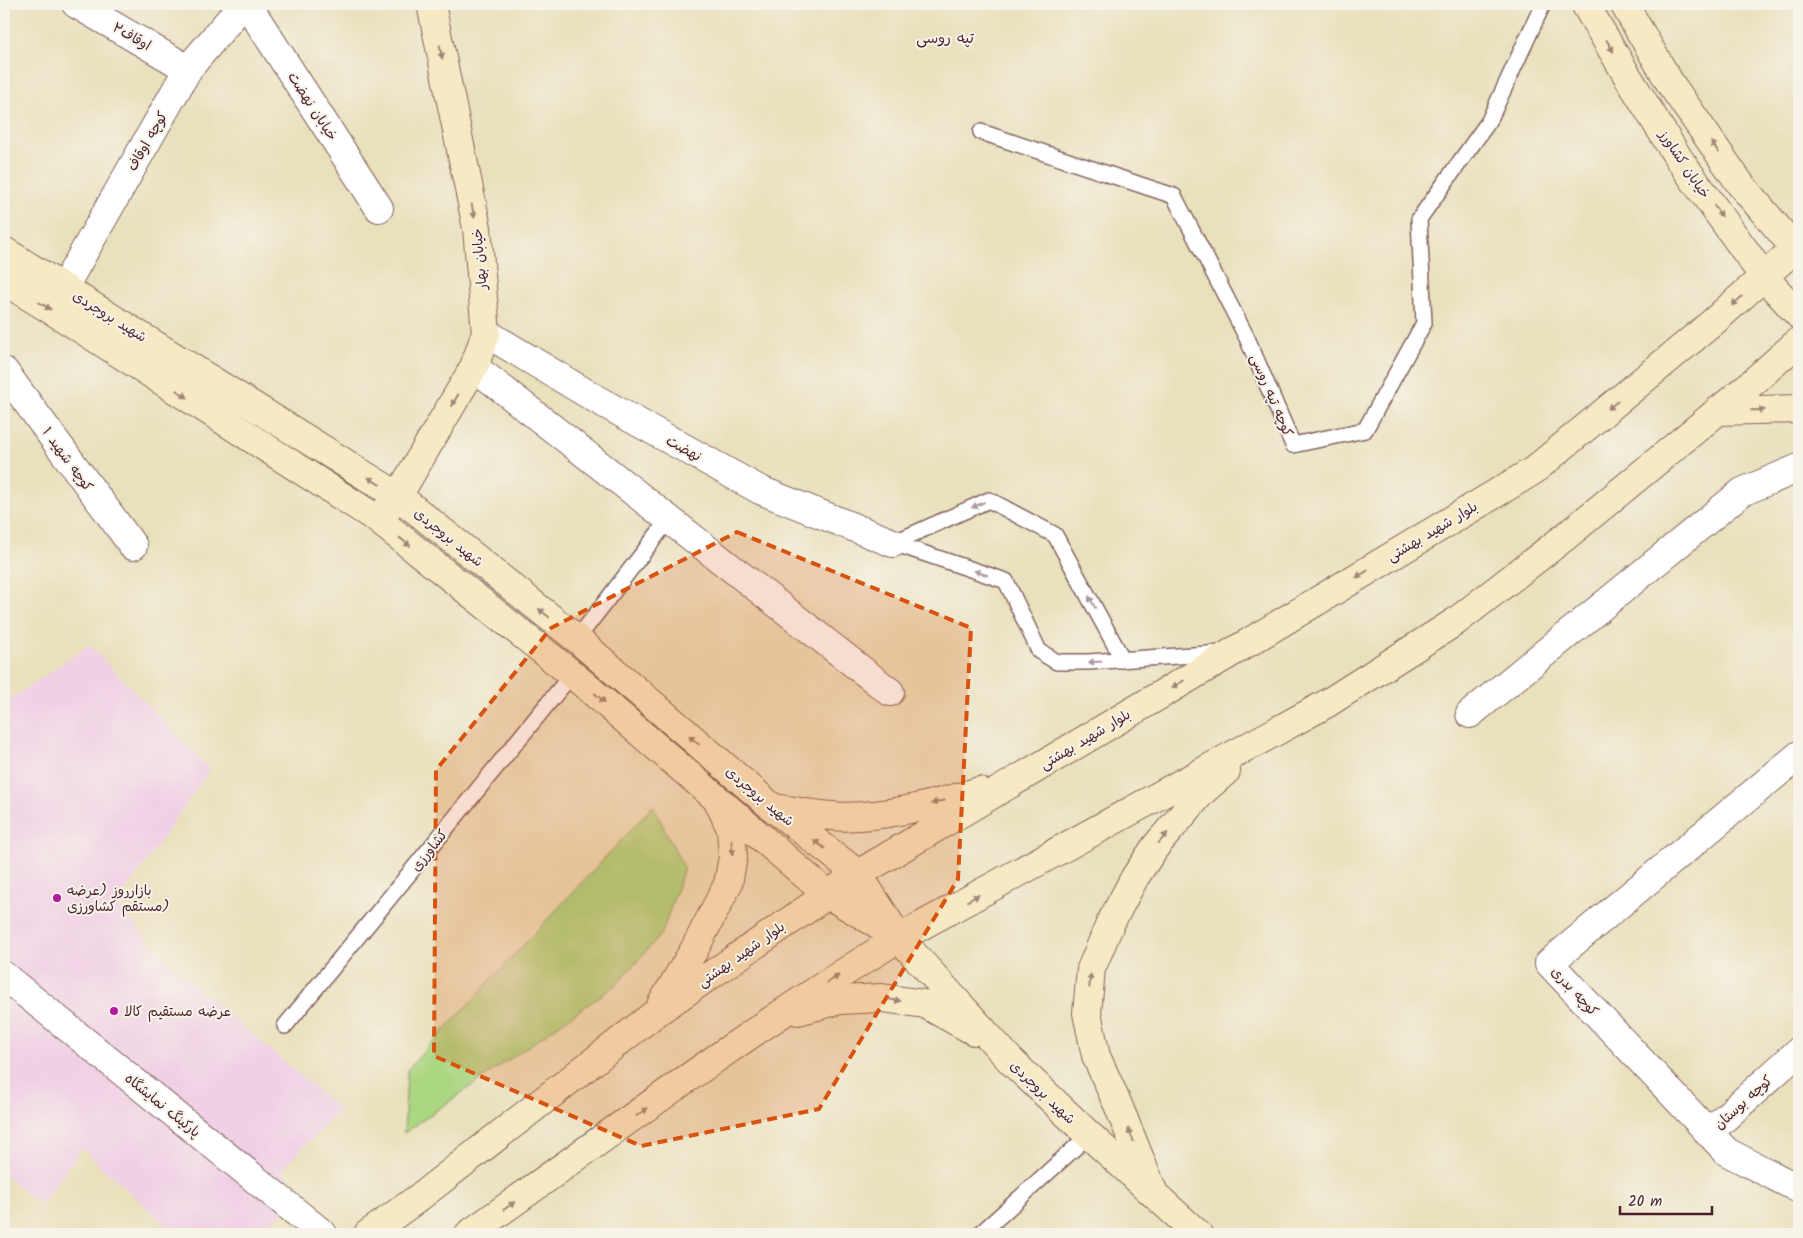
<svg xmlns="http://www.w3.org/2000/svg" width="1803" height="1238" viewBox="0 0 1803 1238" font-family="Kalam,'Playpen Sans Arabic',sans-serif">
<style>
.built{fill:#f0d0e5}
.green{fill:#abd682;stroke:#7a7a56}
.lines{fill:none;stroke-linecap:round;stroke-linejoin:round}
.lane-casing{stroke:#82635e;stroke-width:18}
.street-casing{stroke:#82635e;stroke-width:30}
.secondary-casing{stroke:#82635e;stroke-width:30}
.lane{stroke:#fff;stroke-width:15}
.street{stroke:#fff;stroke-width:28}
.secondary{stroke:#f6e9c3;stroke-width:28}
.oneway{fill:#a08477}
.oneway2{fill:#ae9aa0}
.marked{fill:#d8530f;fill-opacity:0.2;stroke:#d8530f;stroke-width:4;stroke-dasharray:10 6;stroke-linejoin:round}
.poi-dot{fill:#b5179e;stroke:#f7f3e8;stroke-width:2}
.labels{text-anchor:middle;stroke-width:4;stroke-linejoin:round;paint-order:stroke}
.street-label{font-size:14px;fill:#4a1f2b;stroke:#f7f3e8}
.poi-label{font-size:14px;fill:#4a1f2b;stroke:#f7f3e8;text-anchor:start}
.neighbourhood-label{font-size:15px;fill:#4a1f2b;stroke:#f7f3e8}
</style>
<rect width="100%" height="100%" fill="#f7f3e8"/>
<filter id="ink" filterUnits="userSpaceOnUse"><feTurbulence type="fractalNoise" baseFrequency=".02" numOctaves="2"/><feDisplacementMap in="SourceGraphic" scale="10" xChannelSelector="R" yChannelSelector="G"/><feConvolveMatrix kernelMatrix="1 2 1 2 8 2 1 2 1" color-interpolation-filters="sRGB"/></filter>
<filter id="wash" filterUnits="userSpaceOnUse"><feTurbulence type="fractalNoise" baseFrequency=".0096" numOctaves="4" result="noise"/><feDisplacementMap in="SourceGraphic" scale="20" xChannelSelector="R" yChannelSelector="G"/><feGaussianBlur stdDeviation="1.12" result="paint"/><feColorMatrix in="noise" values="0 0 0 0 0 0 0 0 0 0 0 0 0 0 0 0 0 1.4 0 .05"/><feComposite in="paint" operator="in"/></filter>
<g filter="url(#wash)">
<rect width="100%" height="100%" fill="#e9e0bc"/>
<path class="built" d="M89 645 210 769 117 904 167 962 340 1110 281 1170 303 1197 255 1234H176L81 1148 41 1205 4 1174V704Z"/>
<path class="green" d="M653 806 684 868 662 933 616 985 404 1133 407 1070Z"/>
</g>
<g filter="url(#ink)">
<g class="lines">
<defs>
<path id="lane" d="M981 132 1174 196 1247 338 1293 445 1365 430 1424 323 1419 219 1489 121 1543 4
M893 543 1006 581 1039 651 1057 662H1088L1222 653
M893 543 989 500 1055 535 1123 660
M577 639 669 519
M285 1026 572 674
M980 1234 1089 1135"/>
<path id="street" d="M76 4 188 69
M247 4 379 208
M64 287 188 69 243 4
M486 333 596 399 760 490 893 543
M474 367 890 692
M4 371 133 546
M1470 714 1742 492 1799 468
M1799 755 1549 963 1727 1152 1799 1189
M4 976 323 1234
M1708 1133 1799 1051"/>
<path id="secondary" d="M1585 4 1628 77 1679 159 1764 277 1799 315
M1624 4 1670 83 1741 185 1799 253
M4 251 398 496 577 639 772 807 858 874 899 938 1011 1061 1089 1135 1198 1234
M4 281 61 316 377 519 572 674 827 894 894 934
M1717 411 1799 409
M386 510 398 496 474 367 486 333 477 228 431 4
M775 808C794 811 813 815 832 816 875 820 938 804 979 791
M661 1005 694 950 728 884 733 857 731 829 719 803
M798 1011 840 1000 882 998 925 1004 974 1031
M1153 1191 1118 1105 1096 1056 1087 1013 1091 969 1110 924 1135 877 1156 846 1202 792 1226 771
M368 1234 417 1199 657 1012 858 874 1231 653 1533 471 1712 323 1799 245
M469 1234C611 1133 751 1029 899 938L1326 704 1455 622 1565 537 1752 383 1799 341"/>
</defs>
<use href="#lane" class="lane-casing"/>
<use href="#street" class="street-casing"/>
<use href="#secondary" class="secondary-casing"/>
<use href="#lane" class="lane"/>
<use href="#street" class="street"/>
<use href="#secondary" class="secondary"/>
</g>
<defs><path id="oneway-solid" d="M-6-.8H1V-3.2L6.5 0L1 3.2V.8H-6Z" transform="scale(1.25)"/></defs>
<g class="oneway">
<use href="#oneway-solid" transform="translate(1610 46) rotate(60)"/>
<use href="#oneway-solid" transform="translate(441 52) rotate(79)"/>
<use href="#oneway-solid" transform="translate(1715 147) rotate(-125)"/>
<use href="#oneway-solid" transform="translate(473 211) rotate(79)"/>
<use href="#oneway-solid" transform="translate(1718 211) rotate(54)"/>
<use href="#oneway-solid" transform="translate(1737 301) rotate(138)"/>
<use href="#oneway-solid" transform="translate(45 306) rotate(31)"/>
<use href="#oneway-solid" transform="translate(182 394) rotate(33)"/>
<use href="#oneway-solid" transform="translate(455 400) rotate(120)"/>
<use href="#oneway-solid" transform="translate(1613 405) rotate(141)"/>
<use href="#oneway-solid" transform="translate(1758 410) rotate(-2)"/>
<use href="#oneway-solid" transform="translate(374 481) rotate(-148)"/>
<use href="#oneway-solid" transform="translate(405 542) rotate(38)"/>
<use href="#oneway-solid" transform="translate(1362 574) rotate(149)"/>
<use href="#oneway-solid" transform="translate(544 613) rotate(-141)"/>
<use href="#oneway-solid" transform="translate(1178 684) rotate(149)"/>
<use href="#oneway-solid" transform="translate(600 698) rotate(41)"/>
<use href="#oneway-solid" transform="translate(694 740) rotate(-139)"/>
<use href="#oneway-solid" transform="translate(938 802) rotate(166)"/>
<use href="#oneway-solid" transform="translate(1163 838) rotate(-49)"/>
<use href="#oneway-solid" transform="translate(819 844) rotate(-142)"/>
<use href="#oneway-solid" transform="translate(732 848) rotate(86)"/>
<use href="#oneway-solid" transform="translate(973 898) rotate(-28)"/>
<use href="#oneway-solid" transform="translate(833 979) rotate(-33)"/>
<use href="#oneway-solid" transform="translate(1090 981) rotate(-84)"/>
<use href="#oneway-solid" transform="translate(894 1000) rotate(8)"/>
<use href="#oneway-solid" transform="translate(642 1112) rotate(-35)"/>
<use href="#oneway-solid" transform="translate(1131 1135) rotate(-112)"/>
<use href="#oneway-solid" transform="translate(509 1206) rotate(-35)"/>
</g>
<g class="oneway2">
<use href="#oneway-solid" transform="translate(978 505) rotate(156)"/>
<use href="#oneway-solid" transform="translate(981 573) rotate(-161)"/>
<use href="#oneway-solid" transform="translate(1092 602) rotate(-119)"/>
<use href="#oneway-solid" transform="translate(1095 662) rotate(177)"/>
</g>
</g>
<path class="marked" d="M737 532 971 628 958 879 819 1109 641 1146 434 1056 436 770 551 628Z"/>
<g class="poi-dot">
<circle cx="57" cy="898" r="5"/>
<circle cx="114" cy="1011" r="5"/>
</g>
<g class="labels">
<g class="street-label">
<text transform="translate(132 36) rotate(30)" y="5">اوقاف۲</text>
<text transform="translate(313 106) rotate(57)" y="5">خیابان نهضت</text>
<text transform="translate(147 141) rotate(-60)" y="5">کوچه اوقاف</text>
<text transform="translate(1685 164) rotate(56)" y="5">خیابان کشاورز</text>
<text transform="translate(479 259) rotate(-95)" y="5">خیابان بهار</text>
<text transform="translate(110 316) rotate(32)" y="5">شهید بروجردی</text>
<text transform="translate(1272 395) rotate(67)" y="5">کوچه تپه روسی</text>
<text transform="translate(684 448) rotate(29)" y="5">نهضت</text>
<text transform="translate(68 459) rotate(54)" y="5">کوچه شهید ۱</text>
<text transform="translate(1432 531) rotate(-31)" y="5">بلوار شهید بهشتی</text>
<text transform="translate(449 537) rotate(39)" y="5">شهید بروجردی</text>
<text transform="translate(1085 739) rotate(-31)" y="5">بلوار شهید بهشتی</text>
<text transform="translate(760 796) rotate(40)" y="5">شهید بروجردی</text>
<text transform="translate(429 850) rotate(-51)" y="5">کشاورزی</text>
<text transform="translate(741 954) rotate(-35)" y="5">بلوار شهید بهشتی</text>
<text transform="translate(1575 991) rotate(47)" y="5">کوچه بدری</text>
<text transform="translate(1043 1092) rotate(44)" y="5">شهید بروجردی</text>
<text transform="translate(1743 1102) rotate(-42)" y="5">کوچه بوستان</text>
<text transform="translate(163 1105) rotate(39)" y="5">پارکینگ نمایشگاه</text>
</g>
<g class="poi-label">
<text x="67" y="895">بازارروز (عرضه<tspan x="67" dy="16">مستقم کشاورزی)</tspan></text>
<text x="124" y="1016">عرضه مستقیم کالا</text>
</g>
<g class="neighbourhood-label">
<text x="945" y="43">تپه روسی</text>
</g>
</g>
<rect width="1803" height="1238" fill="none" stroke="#f7f3e8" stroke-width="20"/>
<path d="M1620 1206v8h92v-8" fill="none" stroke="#4a1f2b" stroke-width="2.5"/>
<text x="1628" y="1206" font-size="15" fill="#4a1f2b" stroke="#f7f3e8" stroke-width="4" paint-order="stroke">20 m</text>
</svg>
